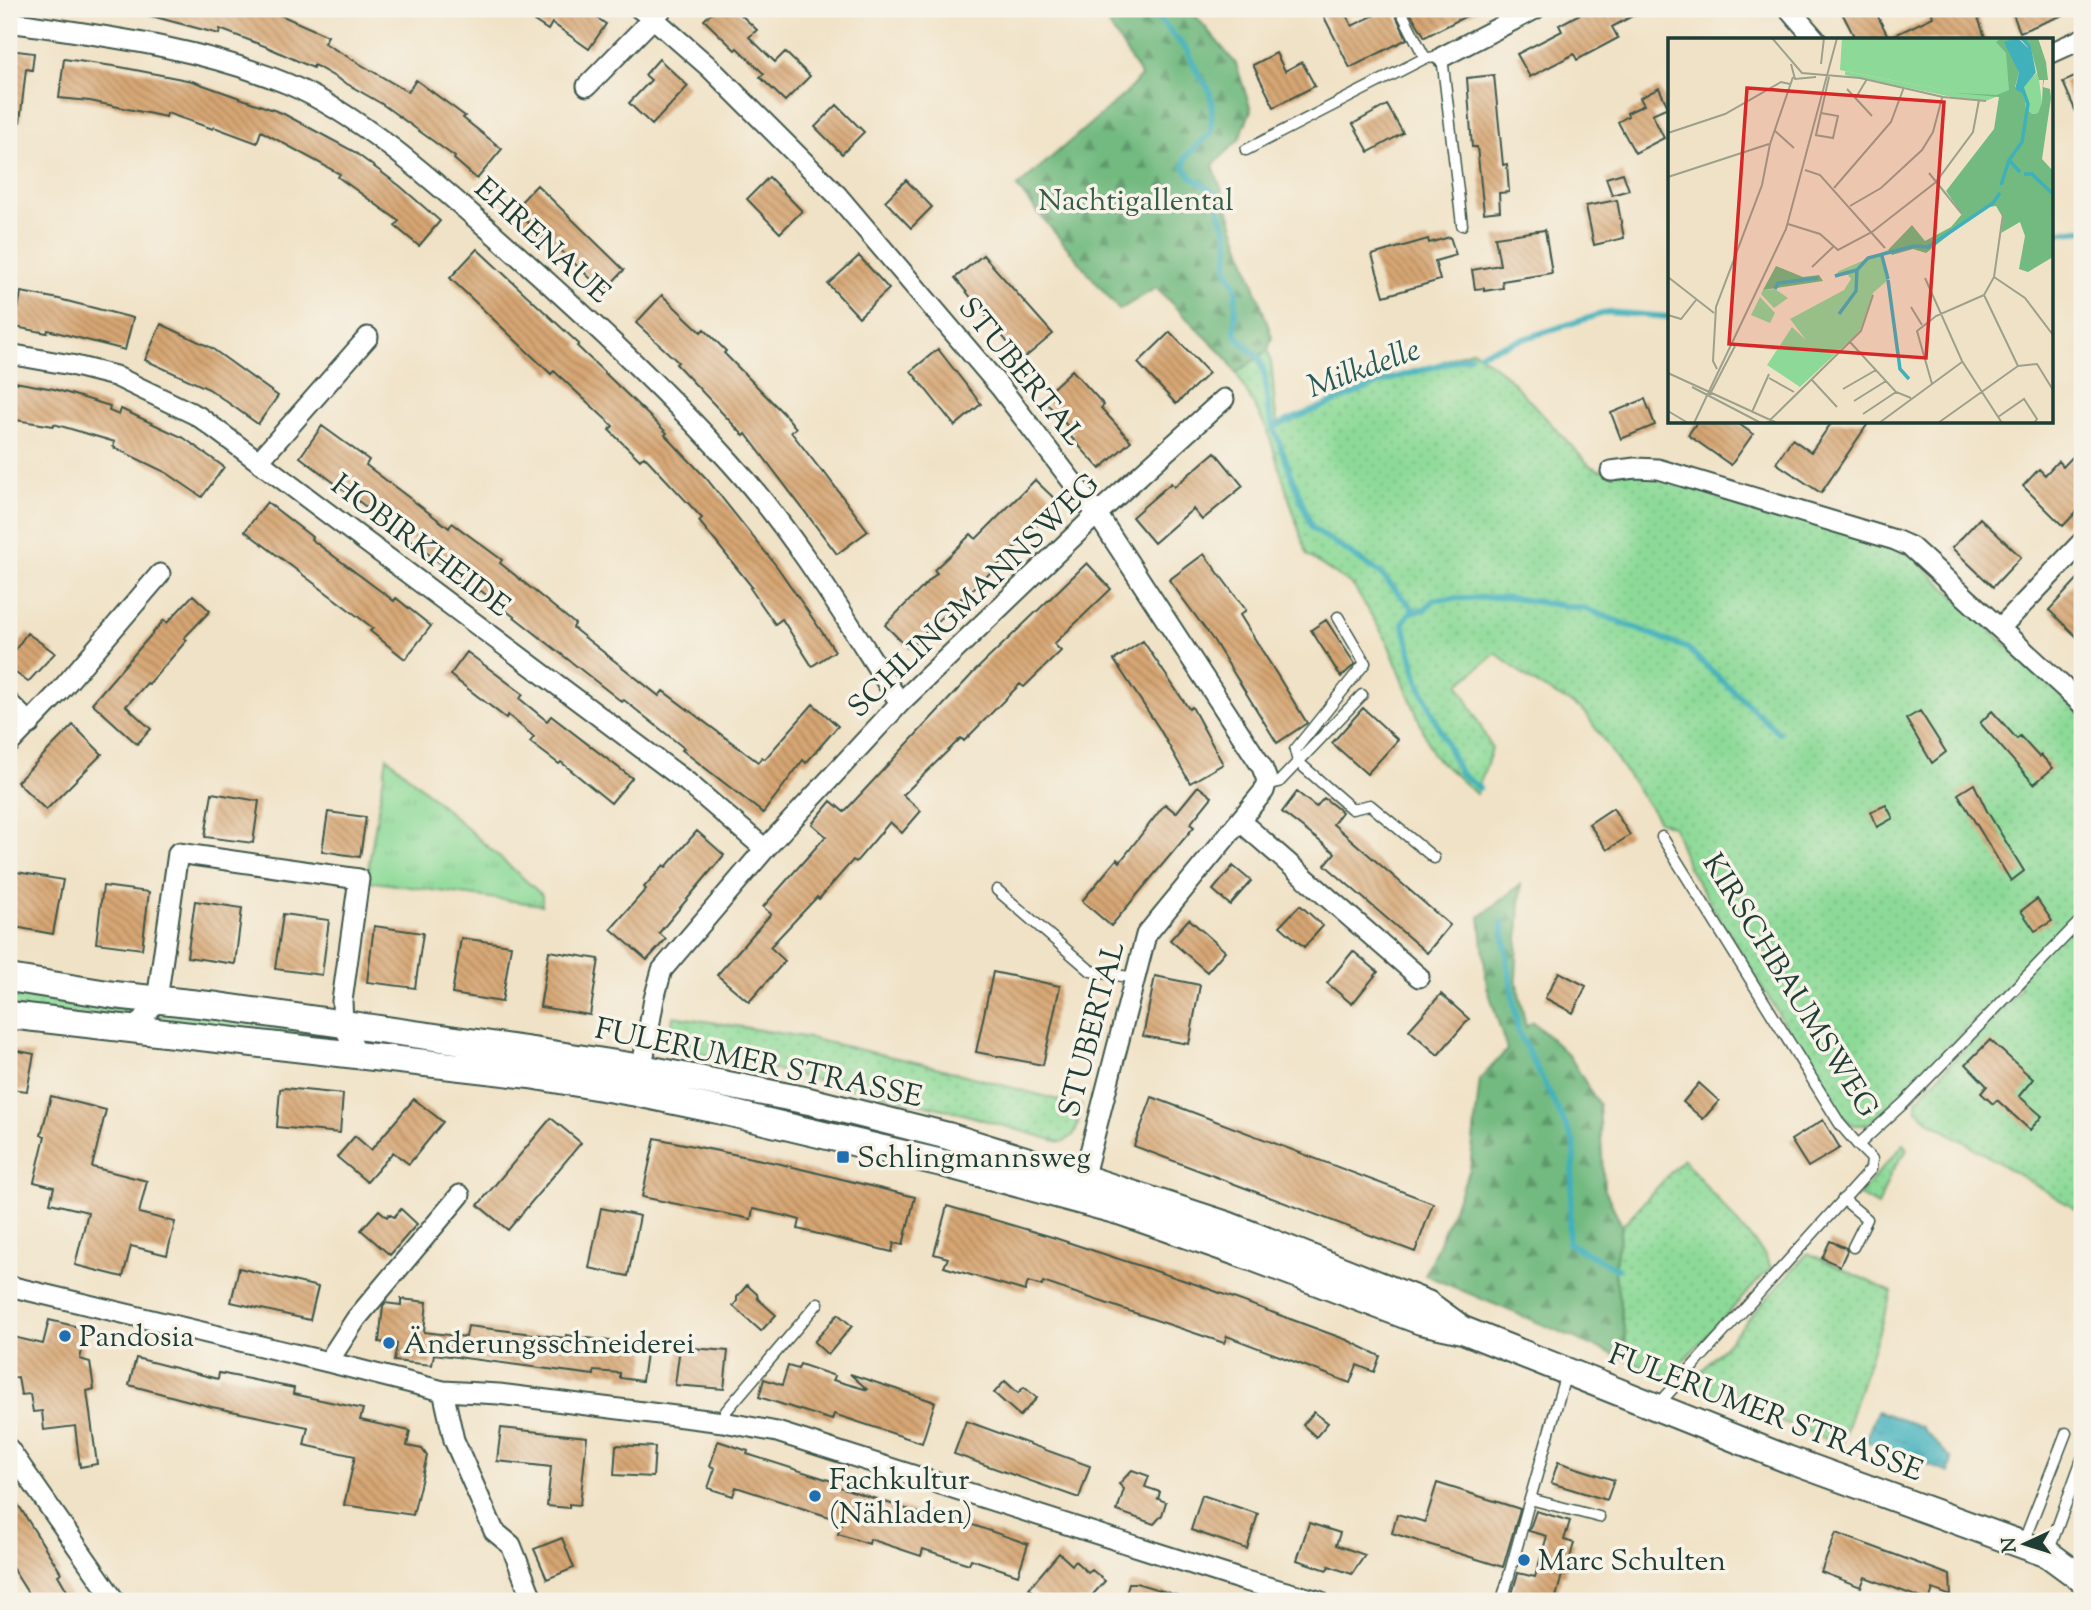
<svg xmlns="http://www.w3.org/2000/svg" width="2091" height="1610" viewBox="0 0 2091 1610" font-family="'Sorts Mill Goudy',serif">
<style>
.grass{fill:url(#grass-dots);stroke:#568c66;stroke-width:2}
.forest{fill:url(#forest-firs);stroke:#487c5a;stroke-width:2}
.park{fill:url(#park-tufts);stroke:#568c66;stroke-width:2}
.water{fill:url(#water-ripples);stroke:#307678;stroke-width:2}
.lines{fill:none;stroke-linecap:round;stroke-linejoin:round}
.stream{stroke:#40b0bb;stroke-width:6}
.building{fill:url(#building-back-hatch)}
.service-casing{stroke:#3e564a;stroke-width:13}
.minor-casing{stroke:#3e564a;stroke-width:23}
.secondary-casing{stroke:#3e564a;stroke-width:30}
.service{stroke:#fff;stroke-width:10}
.minor{stroke:#fff;stroke-width:19}
.secondary{stroke:#fff;stroke-width:26}
.poi-dot{fill:#1f6fb2;stroke:#f7f3e8;stroke-width:2.5}
.labels{text-anchor:middle;stroke-width:7;stroke-linejoin:round;paint-order:stroke}
.park-label{font-size:30px;fill:#355c48;stroke:#f7f3e8}
.street-label{font-size:30px;fill:#1f3d34;stroke:#f7f3e8}
.poi-label{font-size:30px;fill:#1f3d34;stroke:#f7f3e8;text-anchor:start}
.water-label{font-size:32px;font-style:italic;fill:#275a56;stroke:#f7f3e8}
.inset-river{fill:none;stroke:#40b0bb;stroke-width:3.5}
.inset-road{fill:none;stroke:#9ca08c;stroke-width:2}
.view{fill:#d62828;fill-opacity:0.15;stroke:#d62828;stroke-width:3.5}
.inset-edge{fill:none;stroke:#1f3d34;stroke-width:3.5}
</style>
<defs>
<pattern id="grass-dots" width="8" height="8" patternUnits="userSpaceOnUse" patternTransform="scale(1.75)"><rect width="8" height="8" fill="#8dda98"/><path d="M2 2h.1M6 6h.1" fill="none" stroke="#79bc84" stroke-width="1.8" stroke-linecap="round"/></pattern>
<pattern id="forest-firs" width="22" height="20" patternUnits="userSpaceOnUse" patternTransform="scale(1.75)"><rect width="22" height="20" fill="#72ba80"/><path d="M5 1l3.5 6h-7zM16 11l3.5 6h-7z" fill="#5d986a"/></pattern>
<pattern id="park-tufts" width="24" height="20" patternUnits="userSpaceOnUse" patternTransform="scale(1.75)"><rect width="24" height="20" fill="#8dda98"/><path d="M3 7l-1-3M5 7V3M7 7l1-3M15 17l-1-3M17 17v-4M19 17l1-3" fill="none" stroke="#79bc84"/></pattern>
<pattern id="water-ripples" width="26" height="14" patternUnits="userSpaceOnUse" patternTransform="scale(1.75)"><rect width="26" height="14" fill="#40b0bb"/><path d="M2 4q2-2 4 0t4 0M15 11q2-2 4 0t4 0" fill="none" stroke="#359099"/></pattern>
<pattern id="building-back-hatch" width="6" height="6" patternUnits="userSpaceOnUse" patternTransform="scale(1.75)"><rect width="6" height="6" fill="#d7a673"/><path d="M-1 5l2 2M0 0l6 6M5-1l2 2" fill="none" stroke="#ae885f"/></pattern>
</defs>
<rect width="100%" height="100%" fill="#f7f3e8"/>
<filter id="ink" filterUnits="userSpaceOnUse"><feTurbulence type="fractalNoise" baseFrequency=".0143" numOctaves="2"/><feDisplacementMap in="SourceGraphic" scale="14" xChannelSelector="R" yChannelSelector="G"/><feConvolveMatrix kernelMatrix="1 2 1 2 8 2 1 2 1" color-interpolation-filters="sRGB"/></filter>
<filter id="wash" filterUnits="userSpaceOnUse"><feTurbulence type="fractalNoise" baseFrequency=".00686" numOctaves="4" result="noise"/><feDisplacementMap in="SourceGraphic" scale="28" xChannelSelector="R" yChannelSelector="G"/><feGaussianBlur stdDeviation="1.57" result="paint"/><feColorMatrix in="noise" values="0 0 0 0 0 0 0 0 0 0 0 0 0 0 0 0 0 1.4 0 .05"/><feComposite in="paint" operator="in"/></filter>
<g filter="url(#wash)">
<rect width="100%" height="100%" fill="#f0e2c6"/>
<path class="grass" d="M1268 350C1276 374 1271 399 1278 424L1473 350 1504 373 1590 466 1599 470 1651 473 1884 544 1912 556 2082 716V1213L1928 1120 1917 1110 1916 1100 2021 988 2013 981 1899 1099 1868 1125H1853L1840 1114 1688 867 1674 827 1659 821 1583 710 1531 681 1496 653 1459 684 1492 749 1476 794 1433 755 1387 641 1354 587 1307 555 1267 429 1236 373Z
M9 991 137 1010 132 1018 9 1009Z
M163 1011 331 1029 341 1045 154 1025Z
M673 1016 804 1037 924 1064 1081 1106C1078 1122 1079 1139 1060 1142L956 1112 683 1049C667 1039 671 1032 673 1016Z
M1904 1144 1908 1149 1891 1172 1878 1206 1859 1195Z
M1683 1159 1764 1254 1771 1267 1668 1377 1629 1361 1614 1267 1622 1226Z
M1808 1253 1892 1292 1841 1445 1689 1385Z"/>
<path class="forest" d="M1099 9H1190L1236 64 1251 110 1239 140 1213 165 1272 337 1268 350 1236 373 1225 356 1156 288 1119 310 1017 187 1127 92 1141 76Z
M1521 884 1516 978 1526 1027 1533 1022 1570 1057 1599 1105 1604 1188 1622 1226 1614 1267 1629 1361 1425 1275 1470 1169 1480 1079 1507 1050 1487 986 1480 917Z"/>
<path class="park" d="M387 757 542 895V905L366 881Z"/>
<path class="water" d="M1877 1411 1920 1426 1952 1459 1949 1473 1865 1441Z"/>
<g class="lines">
<path class="stream" d="M1150 9 1187 50 1200 77 1208 87 1212 101 1211 133 1186 157 1184 167 1191 176 1216 194 1219 200 1220 214 1227 231 1229 248 1226 268 1236 287 1235 331 1237 337 1259 358 1265 376 1268 409 1273 427 1312 528 1380 573 1415 611 1410 613 1403 622 1418 681 1460 773 1479 788
M2051 233 2082 230
M1480 353 1607 312 1669 317
M1273 427 1387 380 1470 356
M1415 611 1425 609 1434 599 1505 597 1586 609 1687 648 1779 733
M1502 922 1518 1031 1575 1144 1568 1243 1617 1269"/>
</g>
<g id="blocks">
<path class="building" d="M145 9H267L328 36 324 43 408 92 416 80 465 116 463 118 502 149 477 179 454 159 455 157 382 104 314 65 313 68 267 47 220 29 219 34 144 14Z
M516 9H584L606 24 589 49 552 23 548 30Z
M716 9H735L757 30 749 37 775 62 785 52 810 76 785 101 760 77 764 74 737 48 735 50 704 20Z
M1320 9H1343L1352 26 1387 9H1393L1407 39 1350 68Z
M1408 9H1480L1425 37Z
M1589 9H1645L1612 27 1618 38 1577 60 1574 54 1530 77 1517 54 1562 31 1559 25Z
M1840 9H1874L1889 38 1933 17 1931 9H1975L1986 40H1856Z
M2011 9H2076V10L2020 32Z
M9 50 34 53 32 70 26 69 20 122H9Z
M1276 53 1285 71 1302 62 1315 86 1274 107 1253 65Z
M64 59 120 67 192 81 282 113 353 151 400 186 440 221 419 246 395 226 399 221 338 177 340 174 261 131 257 143 214 127 213 129 167 113 166 117 90 101 59 98Z
M659 59 688 86 652 125 629 103 651 80 645 75Z
M2082 74V126L2063 82Z
M1494 75 1503 165 1507 164 1509 192 1499 193 1500 211 1484 213 1477 147H1472L1467 78Z
M1659 88 1668 107 1652 114 1664 138 1635 153 1618 122 1628 116 1627 113 1644 105 1640 98Z
M837 105 864 132 842 154 815 127Z
M1387 105 1403 133 1369 152 1353 124Z
M1623 173 1629 190 1612 195 1606 178Z
M769 177 802 211 780 233 747 199Z
M906 180 932 207 911 228 885 201Z
M537 185 624 270 604 291 559 249 557 251 514 209Z
M1617 200 1624 238 1594 245 1586 206Z
M1545 230 1552 273 1502 281 1503 288 1484 291V288L1475 289 1472 270 1500 265 1495 237Z
M1450 237 1456 255 1435 261 1440 280 1384 296 1372 255 1428 239 1429 243Z
M477 249 579 344 577 346 667 433 665 435 706 478 778 568 835 651 812 666 782 619 775 624 750 588 752 587 699 521 702 518 644 456 640 460 609 430 613 426 554 371 551 374 450 278Z
M983 255 1053 334 1022 360 955 278Z
M859 256 889 289 859 317 828 284Z
M21 292 59 299 133 318 125 350 48 330 47 333 15 327Z
M662 295 701 332 704 329 726 351 724 353 787 417 796 428 791 432 823 473 824 472 868 531 837 554 746 434 744 436 676 364 678 362 636 323Z
M161 324 210 347 278 396 258 424 209 389 145 360Z
M1170 332 1209 373 1176 404 1138 363Z
M938 349 981 404 955 426 911 371Z
M1072 370 1104 405 1101 408 1131 441 1100 469 1070 436 1074 433 1042 398Z
M9 381 54 389 110 406 109 411 119 415 121 409 184 438 224 467 202 497 167 473 113 447 115 442 54 424V426L9 419Z
M1645 399 1655 425 1621 439 1611 413Z
M1697 422H1736L1753 434 1731 465 1688 435Z
M1832 422H1869L1821 493 1776 463 1792 439 1811 452Z
M322 426 369 460 366 465 449 528 452 523 502 560 500 563 575 624 573 628 659 696 663 691 758 762 762 757 765 759 813 704 838 726 806 763 803 760 763 813 682 750 684 748 624 700 622 702 480 590 479 592 300 457Z
M2082 447V506L2063 526 2023 486 2039 469 2045 475 2058 461 2063 467Z
M1215 452 1243 486 1202 520 1193 509 1154 543 1132 517 1171 483 1174 487Z
M1035 480 1059 503 982 581 962 599 961 598 909 649 885 625 937 573 934 570 953 552 971 534 976 539Z
M267 502 312 537 311 539 394 601 396 598 431 626 405 659 370 631 373 628 245 531Z
M1980 518 2021 557 1993 587 1952 548Z
M1204 554 1246 610 1240 615 1307 723 1277 743 1214 641 1169 580Z
M1087 563 1111 589 1054 644 1061 651 1024 687 1020 684 964 741 961 738 903 795 921 811 902 833 890 822 856 862 853 860 819 899 817 897 770 947 785 961 749 1002 717 975 771 914 763 907 826 836 812 824 831 801 844 812 976 670Z
M2082 574V642L2049 610Z
M193 595 210 611 184 638 187 640 149 684 147 683 126 706 151 729 137 744 92 703 164 620 167 623Z
M1326 620 1355 664 1341 677 1311 630Z
M27 633 55 653 28 682 9 668V659Z
M1143 641 1189 709 1192 707 1223 764 1190 783 1159 728 1114 660Z
M467 652 523 694 520 699 547 721 551 716 632 778 611 803 561 762 559 764 530 742 534 737 508 715 506 718 450 675Z
M1363 708 1398 740 1367 774 1332 743Z
M1920 711 1946 752 1932 763 1906 719Z
M1992 711 2017 739 2020 736 2039 757 2041 755 2053 768 2034 784 1980 723Z
M73 725 102 754 46 810 17 782Z
M1974 784 1987 811 2024 871 2011 881 1958 794Z
M1198 786 1212 797 1190 824 1194 827 1111 926 1082 901 1117 859 1120 862 1165 804 1176 813Z
M1297 792 1316 807 1324 798 1342 812 1333 824 1450 925 1427 953 1325 865 1335 853 1282 812Z
M212 793 259 801 253 843 205 837Z
M1886 805 1893 818 1877 827 1870 812Z
M1613 808 1630 835 1607 850 1589 824Z
M328 812 366 817 360 857 322 851Z
M697 831 724 855 659 933 666 939 647 960 611 929 646 889 644 887 664 865 666 867Z
M1233 866 1251 881 1230 905 1213 890Z
M17 872 63 880 53 934 9 926Z
M103 886 149 892 142 949 96 943Z
M2037 899 2052 921 2035 931 2021 911Z
M195 901 242 908 235 964 187 957Z
M1300 905 1323 926 1304 947 1280 926Z
M283 914 329 920 322 975 275 969Z
M1189 919 1225 951 1207 972 1170 940Z
M374 926 423 933 415 988 367 982Z
M461 938 511 945 502 1002 452 994Z
M549 951 599 959 590 1015 540 1007Z
M1353 951 1378 972 1352 1004 1327 983Z
M993 972 1060 986 1043 1065 976 1052Z
M1559 972 1586 986 1573 1013 1545 998Z
M1155 976 1200 985 1189 1044 1143 1036Z
M1441 994 1469 1019 1438 1055 1409 1030Z
M1990 1040 2033 1079 2019 1096 2042 1116 2030 1130 1997 1100 1993 1104 1981 1093 1987 1086 1966 1064Z
M9 1049 34 1054 27 1091 9 1089Z
M1699 1083 1719 1101 1703 1119 1683 1102Z
M284 1088 343 1094 340 1133 277 1127 280 1089Z
M51 1096 106 1110 92 1167 147 1181 139 1213 175 1222 167 1255 131 1246 123 1277 75 1265 88 1212 50 1203 54 1187 34 1182 45 1136 41 1135Z
M1152 1097 1433 1203 1415 1252 1134 1146Z
M414 1099 443 1122 409 1164 393 1152 367 1182 337 1157 355 1136 371 1150Z
M551 1118 581 1143 508 1230 478 1205Z
M1823 1120 1840 1148 1808 1167 1791 1140Z
M655 1138 781 1164 915 1197 903 1245 894 1243 892 1252 798 1229 800 1220 786 1216 753 1209 751 1219 642 1197Z
M947 1206 1052 1237 1201 1286 1347 1340 1380 1356 1374 1372 1357 1365 1350 1383 1227 1336 1224 1343 1043 1282 1042 1286 1028 1282 1025 1291 944 1267 948 1258 934 1254Z
M601 1208 640 1216 628 1276 589 1268Z
M401 1209 417 1224 390 1255 361 1230 379 1210 387 1217 389 1214 394 1217Z
M1830 1241 1846 1248 1847 1251 1840 1266 1822 1258Z
M239 1268 318 1287 310 1320 231 1302Z
M747 1285 757 1294 758 1299 776 1315 761 1331 733 1306 737 1301V1297Z
M401 1299 427 1302 424 1332 466 1337 468 1326 566 1338V1335L647 1346 642 1381 620 1378V1373L594 1371V1375L434 1354 432 1365 394 1361 397 1344 379 1342 383 1306 385 1303 401 1305Z
M838 1314 852 1326 828 1355 814 1342Z
M49 1320 87 1329 80 1359 90 1362 94 1389 87 1391 97 1464 80 1467 75 1426 44 1430 42 1411 33 1412 30 1394 21 1395 18 1377 9 1378V1336L43 1344Z
M680 1347 728 1351 724 1389 675 1385Z
M136 1358 218 1379 219 1373 294 1388 293 1394 363 1409 360 1420 410 1431 407 1446 422 1449 427 1456 413 1515 344 1505 355 1456 304 1445 308 1427 212 1407 129 1385Z
M800 1364 835 1376 833 1380 868 1390 850 1374 935 1402 922 1443 834 1414 832 1420 759 1397 764 1379 782 1385 788 1366 798 1369Z
M1005 1381 1018 1393 1024 1387 1037 1398 1020 1416 994 1393Z
M1314 1412 1328 1423 1316 1437 1303 1425Z
M966 1421 1090 1466 1079 1498 954 1454Z
M501 1428 587 1437 580 1505 569 1504V1508L547 1506 551 1467 497 1461Z
M718 1441 748 1451 747 1454 835 1482 834 1485 933 1518 935 1512 1028 1544 1018 1575 971 1559 969 1564 923 1549 921 1556 870 1539 869 1544 838 1534 842 1521 736 1487 733 1496 708 1488 715 1468 710 1466Z
M616 1445 655 1447 653 1477 614 1475Z
M1558 1462 1614 1480 1607 1500 1551 1483Z
M1132 1470 1149 1476 1145 1487 1160 1492 1158 1499 1166 1502 1162 1515 1154 1524 1117 1511 1124 1489 1119 1484Z
M1437 1483 1520 1509 1503 1567 1392 1533 1397 1514 1425 1522Z
M9 1490 61 1573 58 1575 73 1601H33L9 1563Z
M1202 1495 1258 1514 1247 1549 1191 1530Z
M1536 1511 1570 1521 1564 1540 1574 1543 1565 1576 1562 1575 1555 1601H1510L1518 1573 1535 1577 1547 1536 1529 1531Z
M1309 1523 1340 1533 1336 1545 1365 1555 1352 1574 1329 1566 1327 1570 1297 1560Z
M1836 1533 1950 1575 1951 1596 1933 1589 1929 1601 1865 1577 1861 1587 1821 1572Z
M562 1538 574 1568 547 1579 534 1549Z
M1059 1553 1072 1565 1075 1561 1088 1573 1092 1570 1105 1581 1087 1601H1045L1029 1588Z
M1129 1583H1136L1183 1597V1601H1124Z"/>
</g>
</g>
<g filter="url(#ink)">
<use href="#blocks" fill-opacity="0" stroke="#3e564a" stroke-width="2"/>
<g class="lines">
<defs>
<path id="service" d="M1400 9 1425 58
M1246 150 1425 58 1442 57 1462 225
M1338 617 1365 663 1295 750 1298 762 1352 809 1370 805 1434 858
M1266 785 1279 782 1362 695
M1662 837 1840 1124 1858 1145 1905 1102 2082 919
M997 890 1091 971 1135 978
M1843 1199 1867 1219 1853 1247
M1566 1373 1530 1499 1599 1517
M1657 1406 1871 1169 1872 1159 1858 1145
M723 1422 726 1411 818 1303
M2023 1543 2066 1433
M2048 1553 2082 1459
M1502 1601 1530 1499"/>
<path id="minor" d="M640 9 653 18 709 67 837 195 1000 387 1097 514 1262 767 1267 780 1264 791 1146 935 1080 1191
M1789 9 1816 40
M9 22C104 36 199 47 288 84 361 115 436 183 496 236 577 308 658 382 731 463 797 536 847 621 900 703
M2051 53 2082 39
M1442 57 1535 9
M587 86 662 9
M9 354 71 365 115 376 198 416 687 782 765 849
M259 461 368 337
M1611 471 1635 468 1658 469 1895 540 1911 547 2082 704
M2000 628 2082 542
M9 703 30 724
M9 744 60 691 160 574
M1241 822 1419 977
M134 1030 157 1000 178 853 359 879 342 1001 343 1024 357 1054
M640 1078 654 999 662 970 765 849 900 703 1097 514 1224 399
M9 1286 328 1362 443 1391 499 1394 723 1422 777 1432 1242 1580 1319 1601
M328 1362 356 1319 460 1195
M443 1391 454 1440 494 1531 511 1545 533 1601
M9 1449 115 1601"/>
<path id="secondary" d="M9 978 114 995 218 1006 533 1051 642 1068 809 1101 948 1136 1083 1178 1227 1225 1427 1304 1456 1325
M9 1015 530 1075 637 1093 718 1110 942 1163 1122 1212 1254 1258 1421 1321 1463 1330 1787 1459 2048 1554 2082 1579"/>
</defs>
<use href="#service" class="service-casing"/>
<use href="#minor" class="minor-casing"/>
<use href="#secondary" class="secondary-casing"/>
<use href="#service" class="service"/>
<use href="#minor" class="minor"/>
<use href="#secondary" class="secondary"/>
</g>
</g>
<g class="poi-dot">
<rect x="836" y="1150" width="14" height="14" rx="3.5"/>
<circle cx="65" cy="1336" r="7"/>
<circle cx="389" cy="1343" r="7"/>
<circle cx="815" cy="1496" r="7"/>
<circle cx="1524" cy="1560" r="7"/>
</g>
<g class="labels">
<g class="park-label">
<text x="1136" y="210">Nachtigallental</text>
</g>
<g class="street-label">
<text transform="translate(543 240) rotate(42)" y="10">EHRENAUE</text>
<text transform="translate(1022 371) rotate(51)" y="10">STUBERTAL</text>
<text transform="translate(421 545) rotate(37)" y="10">HOBIRKHEIDE</text>
<text transform="translate(973 595) rotate(-44)" y="10">SCHLINGMANNSWEG</text>
<text transform="translate(1791 985) rotate(58)" y="10">KIRSCHBAUMSWEG</text>
<text transform="translate(1091 1029) rotate(-75)" y="10">STUBERTAL</text>
<text transform="translate(759 1062) rotate(12)" y="10">FULERUMER STRASSE</text>
<text transform="translate(1766 1412) rotate(21)" y="10">FULERUMER STRASSE</text>
</g>
<g class="poi-label">
<text x="857" y="1167">Schlingmannsweg</text>
<text x="79" y="1346">Pandosia</text>
<text x="403" y="1353">Änderungsschneiderei</text>
<text x="829" y="1489">Fachkultur<tspan x="829" dy="34">(Nähladen)</tspan></text>
<text x="1538" y="1570">Marc Schulten</text>
</g>
<g class="water-label">
<text transform="translate(1363 367) rotate(-20)" y="11">Milkdelle</text>
</g>
</g>
<g transform="translate(1668 38)">
<rect width="385" height="385" fill="#f0e2c6"/>
<path d="M177 33 279 53 330 58 318 63 284 59 177 37ZM370 34 374 64 370 75 363 76 358 71 354 47ZM220 212 222 216 213 217 221 241 205 255 192 293 132 349 99 327 124 289 138 302 122 281 176 252 183 241 180 237 166 238 171 233ZM107 251 120 260 106 270 93 256 95 252ZM92 259 107 275 102 285 83 277Z" fill="#8dda98"/>
<path d="M310 0H348L340 7 351 35 347 49 356 56 358 71 364 76 370 75 374 64 375 42H371L362 7 349 0H370L378 24 380 42H376L375 49 382 51 383 60 374 121 385 133V219L360 234 351 231 357 198 352 184 333 195 335 180 328 168 315 170 258 215 245 211 224 217 220 212 244 187 257 203 283 189 294 176 278 153 326 91 331 59 288 55ZM108 228 135 239 151 237 155 243 95 252Z" fill="#72ba80"/>
<path d="M174 0H333L328 4 338 15 341 52 329 57 288 55 172 32Z" fill="#8dda98"/>
<path d="M350 0 360 10 365 35 354 47 356 56 347 51 351 35 336 4Z" fill="#40b0bb"/>
<path class="inset-river" d="M352 134 341 122 354 104 360 66 354 49 366 34 361 8 354 0M356 136H364L385 156M333 147 341 122M214 218 220 241M167 238 189 232 200 220 246 208 260 209 325 165 332 155M220 242 232 331 241 341M107 251 110 245 150 240M171 276 188 253 189 232"/>
<path class="inset-road" d="M104 0 134 35 192 40 275 59 318 63M123 26 127 41 148 39M153 26 156 0M179 51 204 78M187 61 199 41M106 92 126 110M0 95 57 76 113 44 122 46M147 97 165 100 170 78 153 75M148 97 161 39M137 132 152 137 217 210M261 135 294 176M0 139 101 106M166 150 223 84 236 49M182 168 213 150 254 112 265 94 274 60M120 186 152 196 170 212 204 194 268 144 305 94 311 62M144 229 165 209M0 239 46 275M326 239 357 260 385 297M257 240 294 323 334 385M243 269 254 287M0 277 13 281 28 262M182 304 228 354 243 360M350 328 369 326 385 352M49 331 45 323 48 269 94 147 102 106 125 39M0 335 109 385M101 340 126 354M143 341 169 369M264 346 249 293 268 278 316 257M24 349 93 385M175 351 208 332M41 358 67 308M186 363 218 343M0 373 20 385M84 374 101 336M195 376 228 354M330 379 356 361 369 381 366 385M26 385 118 191 169 0M99 385 193 293 205 257M211 385 294 324M270 385 350 328 316 257 326 239 335 176"/>
<path class="view" d="M79 50 276 64 258 320 61 306Z"/>
<rect width="385" height="385" class="inset-edge"/>
</g>
<rect width="2091" height="1610" fill="none" stroke="#f7f3e8" stroke-width="35"/>
<g transform="translate(2025 1544) rotate(266)" stroke="#f7f3e8" stroke-width="5" paint-order="stroke">
<path d="M0-5L12 26L0 18L-12 26Z" fill="#1f3d34"/>
<text y="-10" font-size="19" font-weight="bold" text-anchor="middle" fill="#1f3d34">N</text>
</g>
</svg>
